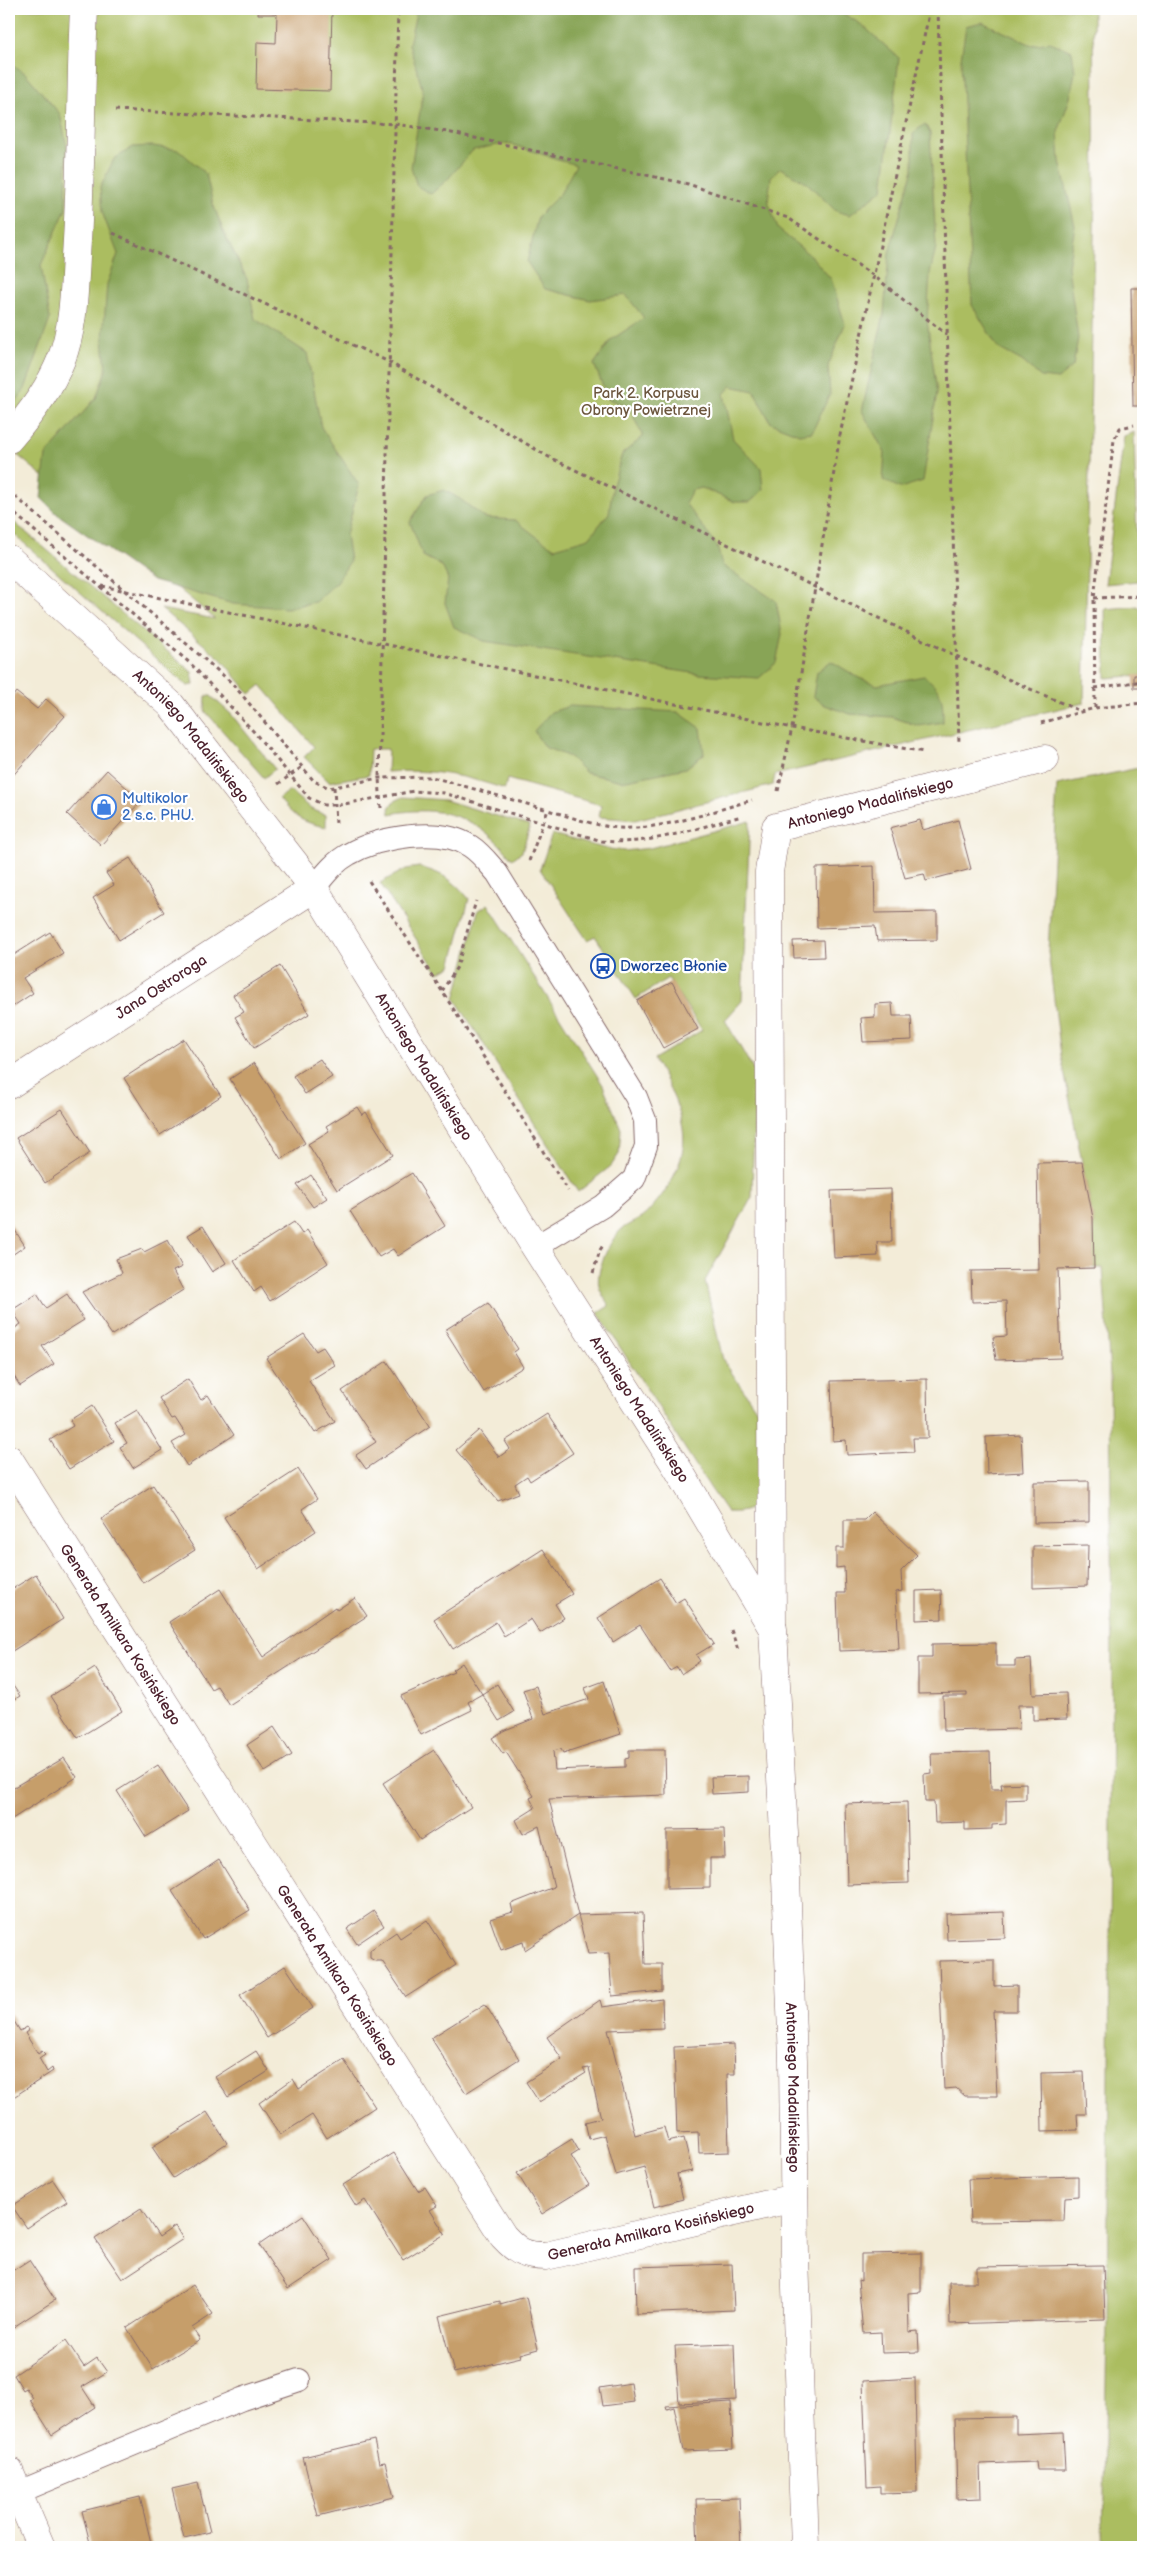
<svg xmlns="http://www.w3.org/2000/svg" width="1152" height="2556" viewBox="0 0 1152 2556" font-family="'Balsamiq Sans',sans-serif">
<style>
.green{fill:#abbd61;stroke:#7a6e46}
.forest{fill:#88a457;stroke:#696241}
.building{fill:#c69e6b}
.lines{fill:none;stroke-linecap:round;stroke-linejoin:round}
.lane-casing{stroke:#856768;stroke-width:24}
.street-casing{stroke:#856768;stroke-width:29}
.path{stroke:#856768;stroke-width:3;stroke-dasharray:4 4;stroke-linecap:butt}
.lane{stroke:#fff;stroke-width:22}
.street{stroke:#fff;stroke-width:28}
.labels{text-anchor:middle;stroke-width:4.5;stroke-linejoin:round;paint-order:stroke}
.park-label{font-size:15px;fill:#6c563e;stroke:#fff}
.street-label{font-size:15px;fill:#4a1f2b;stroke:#fff}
.shop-label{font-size:15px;fill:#366cbe;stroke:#fff;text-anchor:start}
.transit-label{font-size:15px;fill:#164399;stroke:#fff;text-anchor:start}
</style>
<rect width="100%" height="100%" fill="#fff"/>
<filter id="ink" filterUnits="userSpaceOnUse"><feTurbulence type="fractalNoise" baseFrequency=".02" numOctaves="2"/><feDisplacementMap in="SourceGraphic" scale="10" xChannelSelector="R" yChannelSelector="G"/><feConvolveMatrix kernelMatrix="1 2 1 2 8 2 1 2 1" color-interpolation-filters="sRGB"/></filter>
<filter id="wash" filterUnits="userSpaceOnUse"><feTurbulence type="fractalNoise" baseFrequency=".0096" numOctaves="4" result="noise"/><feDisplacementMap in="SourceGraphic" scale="20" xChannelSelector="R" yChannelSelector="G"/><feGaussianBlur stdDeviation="1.12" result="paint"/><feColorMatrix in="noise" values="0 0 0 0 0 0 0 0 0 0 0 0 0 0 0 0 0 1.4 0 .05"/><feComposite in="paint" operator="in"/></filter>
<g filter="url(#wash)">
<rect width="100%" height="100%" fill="#f3ecd8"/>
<path class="green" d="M9 9H1093L1095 193 1084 703 775 775 773 785 635 820 599 817 601 805 507 779 505 789C462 775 433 769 387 772L388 749H370L369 775 329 782 304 757 314 747 261 685 250 694 221 659 161 609 215 619 9 448Z
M1134 432 1138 581 1105 584 1124 436Z
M9 518 192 672 194 685 187 686 9 530Z
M1138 606 1143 611V675L1106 678 1105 609Z
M206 696H211L231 714 275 769 264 778 205 711Z
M1143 767V2547H1103L1107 2325 1112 1692 1110 1375 1103 1268H1094L1093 1218 1061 1056 1048 951 1057 785Z
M290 791 311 809 326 815V827C304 823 292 817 279 798Z
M403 797 445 800 530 826 522 852 512 859C480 817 441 804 390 814L389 808 393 802Z
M750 821 742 1001 725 1020 755 1073 752 1197 705 1281 723 1360 757 1410 761 1497C753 1511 743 1513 727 1512L711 1489 598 1313 609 1306C606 1300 600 1292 599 1286 595 1271 611 1237 623 1228 630 1223 640 1220 646 1214 667 1192 688 1161 683 1129 679 1103 666 1081 654 1059L702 1030 668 978 636 999 595 936 587 940 540 869 552 834 603 848 624 851 650 848Z
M419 867C442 873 454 880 469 899L451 966 438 973 380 883 406 869Z
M488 904 603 1085 621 1129 619 1154 611 1166 578 1192 455 999 478 911Z"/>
<path class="forest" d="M417 9H836L862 25 899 58 883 189 850 215 836 211 806 182 780 168 771 177 768 201 778 229 812 257 831 279 845 324 828 366 830 394 812 432 799 434 771 423 754 391 731 386 724 394 733 439 761 468 763 490 750 502H735L702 488 692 490 685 503 717 546 722 565 776 601 782 634 776 663 759 678 699 674 484 641 454 627 445 603 448 579 442 566 423 556 410 522 427 495 444 490 460 499 485 518 515 520 537 537 555 548 589 538 609 513 613 485 622 454 643 437 629 407 608 399 594 364 611 340 644 318 626 295 590 300 545 289 527 262 538 216 560 194 576 165 507 143 473 150 447 180 431 194 417 186 411 168 423 91 409 44Z
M982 22 1032 45 1050 42 1072 51 1075 72 1070 98 1058 132 1060 161 1075 226 1068 267 1078 338 1073 366 1058 379 1041 377 1022 361 998 348 972 305 961 59 966 26Z
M9 62 25 73 60 114 67 147 66 209 41 265 50 319 25 389 9 412Z
M925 124 930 133 936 247 930 274 927 320 937 393 923 481 900 488 883 480 885 453 862 411 884 314 889 253 913 169V133Z
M153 146 179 150 206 174 213 204 225 235 247 279 255 319 307 353 321 427 359 485 346 535 350 561 337 582 315 602 287 608 233 604 153 581 57 514 41 498 46 455 96 398 106 370 103 339 107 284 118 254 102 212 100 188 114 159 133 147Z
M831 661 859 678 877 685 924 676C943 690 943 699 943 722L919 726 892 717 850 714 825 705 813 696 817 672Z
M570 706 678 712 701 728 704 754 686 768 622 781 586 773 570 757 544 747 534 731 551 712Z"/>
<g id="blocks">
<path class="building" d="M258 9H332L330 91 256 89 257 42 276 43 277 14H258Z
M1131 288H1143V406H1133Z
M1134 675H1143V688H1134Z
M16 692 37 709 46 699 65 716 9 780V701Z
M107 770 141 801 101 845 67 814Z
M920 820 923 830 958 820 971 869 926 881 924 874 905 878 890 828Z
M130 858 164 912 119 940 93 898 114 885 106 873Z
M874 866 875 913 937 912V940L877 941 875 926 817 928 816 868Z
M50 932 63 953 23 978 33 993 9 1009V958Z
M823 940 824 957 794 958 793 941Z
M280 966 309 1014 254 1048 235 1017 244 1012 233 995Z
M672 982 698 1029 663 1048 637 1001Z
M892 1003 893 1016H911L912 1040 863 1042 861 1018 875 1017V1004Z
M184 1039 221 1096 160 1135 124 1078Z
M320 1059 332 1077 305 1094 293 1076Z
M254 1063 305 1143 281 1159 230 1079Z
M357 1107 362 1115 366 1112 393 1155 337 1190 308 1144 329 1131 326 1126Z
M62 1109 90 1153 45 1183 16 1138Z
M1082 1162 1093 1218 1094 1268 1058 1269 1061 1358 996 1360 993 1337 1007 1336 1006 1301 972 1302 971 1271 1039 1270 1037 1163Z
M412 1173 445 1226 398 1256 393 1249 379 1257 350 1211Z
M311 1175 327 1198 313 1207 297 1185Z
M891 1189 892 1242H877L878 1256 834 1258 831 1191Z
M9 1221 25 1246 9 1257Z
M294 1222 302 1234 307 1230 328 1263 270 1301 261 1287 254 1292 234 1260Z
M203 1226 226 1263 212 1272 188 1235Z
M168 1240 182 1267 173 1271 183 1290 112 1335 82 1292 122 1273 116 1259 142 1249 144 1252Z
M37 1294 46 1308 67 1294 84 1320 42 1346 54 1364 20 1386 9 1368V1332L21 1324 12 1310Z
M488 1303 518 1349 514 1352 523 1367 484 1392 445 1330Z
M304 1334 316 1351 323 1347 335 1365 309 1381 335 1421 315 1433 266 1358Z
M387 1361 430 1426 366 1469 356 1455 376 1442 342 1391Z
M188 1379 201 1400 208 1395 234 1435 187 1466 172 1443 186 1435 175 1418 172 1419 159 1398Z
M927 1379 928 1438H913L914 1452 847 1455 846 1440 833 1441 831 1381Z
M92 1406 114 1441 69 1469 50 1440 73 1426 70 1420Z
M137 1410 162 1450 133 1468 120 1447 127 1443 115 1423Z
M547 1414 573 1453 530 1481 527 1476 515 1484 519 1493 498 1501 456 1450 479 1430 499 1457 510 1449 505 1441Z
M1021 1435 1023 1472 987 1474 986 1437Z
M298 1469 317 1499 302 1509 316 1531 258 1569 224 1517Z
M1089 1481V1522L1034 1523V1482Z
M153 1485 195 1550 143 1583 101 1519Z
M872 1512 917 1555 901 1571 902 1591 896 1592 899 1649 839 1651 837 1593H845L844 1567 836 1568V1548H844V1520H864Z
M1088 1545 1087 1586 1033 1588V1546Z
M543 1549 572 1594 555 1604 564 1618 540 1633 531 1619 504 1636 496 1622 453 1649 434 1619Z
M36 1574 63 1619 9 1653V1591Z
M660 1578 676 1603 684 1598 714 1644 696 1655 700 1661 681 1674 677 1667 670 1671 640 1625 613 1642 598 1618Z
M220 1589 263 1657 335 1607 337 1610 355 1598 367 1616 229 1705 217 1686 211 1689 169 1622Z
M941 1590 942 1619 916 1620V1591Z
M996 1643V1666H1015V1660L1031 1659 1033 1694 1066 1693 1067 1719 1033 1720V1705H1018L1019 1729 944 1731 943 1696H967V1693L918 1694V1658H932V1644Z
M462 1663 482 1694 468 1702 472 1710 421 1735 401 1696 454 1672 452 1670Z
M95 1668 122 1711 78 1738 51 1696Z
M9 1680 20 1696 9 1703Z
M604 1681 621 1734 563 1753 561 1749 553 1751 555 1770 625 1767V1759L629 1758V1750H665L666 1795 549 1799 578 1915 525 1950 523 1942 501 1950 490 1919 513 1912 511 1904 554 1887 539 1826 523 1834 516 1820 535 1808 530 1798 534 1796 506 1752 503 1754 492 1738 505 1730 533 1719 523 1690 536 1686 545 1714 589 1699 585 1688Z
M497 1684 514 1712 499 1721 482 1694Z
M274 1727 292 1755 265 1772 247 1745Z
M434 1750 471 1807 420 1840 383 1783Z
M990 1752 991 1789H1002L1001 1784 1026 1783V1799L1006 1800V1824L992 1825V1829L965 1830V1822L935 1823 934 1802H925L924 1774 932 1773 931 1753Z
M64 1758 77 1777 9 1821V1790Z
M158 1765 188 1811 146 1837 117 1791Z
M749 1776V1792L712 1794 711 1777Z
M907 1802 909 1883 847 1885 845 1804Z
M724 1829 725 1858H710V1888L667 1889V1830Z
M219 1860 250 1910 203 1939 172 1891Z
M374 1911 384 1926 357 1944 347 1929Z
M1004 1912 1005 1938 947 1940 946 1914Z
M643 1913 645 1964H662V1991L612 1996 609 1953 588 1954 578 1915Z
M427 1920 456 1965 406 1997 382 1961H375L370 1958V1950L396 1932 400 1938Z
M994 1960V1986L1017 1985V2011H993L997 2096H965L956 2088 944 2089 939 1961Z
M285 1966 313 2008 267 2038 240 1995Z
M662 1999 663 2028 608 2030 635 2135 664 2127 668 2142 684 2138 692 2171 677 2174 683 2199 654 2207 644 2167 616 2175 605 2135 589 2139 585 2122 601 2118 589 2068 583 2069 586 2073 539 2102 526 2082 562 2059 547 2037 600 2000 602 2007Z
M485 2004 519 2059 466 2093 431 2038Z
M9 2013 20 2031 27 2027 29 2030 25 2033 38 2054 42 2051 45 2054 39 2058 47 2072 52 2068 53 2071 9 2100Z
M734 2044 735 2074H727L729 2152 699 2153 698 2132 677 2133 674 2047Z
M256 2051 269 2071 228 2097 215 2077Z
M344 2060 375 2107 327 2138 312 2115 280 2135 259 2103 293 2079 299 2089Z
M1084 2072 1086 2114H1077L1078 2130 1042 2131 1041 2073Z
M207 2112 227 2143 173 2178 152 2147Z
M572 2139 579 2151 571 2156 589 2185 542 2214 517 2173Z
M394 2153 418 2191 425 2187 437 2206 430 2210 445 2234 403 2260 365 2200 356 2206 343 2185Z
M1078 2176V2196L1065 2197 1064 2221 970 2222 968 2179Z
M53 2180 67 2201 27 2228 12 2206Z
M141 2209 159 2237 175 2226 183 2239 122 2279 95 2239Z
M303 2215 332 2260 288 2289 259 2245Z
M921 2253V2292L908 2293 909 2332 918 2331 919 2352 882 2353 881 2332 863 2333 858 2280 861 2281V2254Z
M29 2260 55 2300 9 2330V2273Z
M732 2264 734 2310 636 2314 635 2267Z
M1103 2265 1105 2319 950 2324 949 2282H977V2267Z
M193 2285 213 2314 192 2328 200 2340 153 2369 127 2328Z
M526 2297 538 2349 520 2354 521 2357 454 2373 439 2316 500 2301V2304Z
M66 2340 84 2367 97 2358 107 2372 82 2387 95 2407 52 2435 30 2400 33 2398 26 2388 23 2390 14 2375Z
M734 2344 736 2400 679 2403 675 2346Z
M915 2378 917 2492 880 2493V2486L867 2487 863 2381Z
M631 2383 634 2402 603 2406 600 2388Z
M731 2402 733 2449 683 2451 674 2407 667 2409 666 2406Z
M1016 2417V2434L1063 2432 1065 2470H1037L1036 2462 980 2464 981 2498 957 2499 955 2418Z
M374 2440 379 2463 385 2462 394 2497 318 2516 303 2457Z
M198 2483 210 2532 184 2538 172 2489Z
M140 2497 152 2547H91L82 2511Z
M739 2498 741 2547H698L696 2499Z
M228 2542 229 2547H207Z"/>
</g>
</g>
<g filter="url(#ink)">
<use href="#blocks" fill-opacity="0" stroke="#856768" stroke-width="1"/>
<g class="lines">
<defs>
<path id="lane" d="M314 888C324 876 334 862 349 854 379 837 440 826 470 846 481 853 489 864 497 873L636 1097 645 1120 646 1146 634 1179 603 1206 535 1247
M19 2492 242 2399 299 2380"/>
<g id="street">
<path d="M9 439C30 415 49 390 61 360 74 327 74 291 76 256 82 174 80 91 84 9"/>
<path id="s1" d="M9 559 171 705 314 888 535 1247 678 1469 773 1629 785 1852 793 2060 795 2258 805 2547"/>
<path id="s2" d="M9 1085 314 888"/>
<path id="s3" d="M9 1459 503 2236C518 2252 524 2256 546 2256L794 2198"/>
<path id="s4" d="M772 1627 769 872 776 827 1045 759"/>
<path d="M9 2471 41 2547"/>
</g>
</defs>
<use href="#lane" class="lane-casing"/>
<use href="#street" class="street-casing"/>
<path class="path" d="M938 9 959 744
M115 110 395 124 447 132 688 184 788 218 874 276 947 335
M113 233 389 362 547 456 956 656 1082 712
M9 491 232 683 314 781 329 788 379 778 432 777 548 810
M9 509 191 664 254 732 309 798 324 805H339L414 791 444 793 602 841C650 846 696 828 742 816
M102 586 792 728 924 752
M1094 598 1143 596
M1095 688 1143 681
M1095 708 1094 598 1114 440 1120 428 1134 425
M1041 723 1095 708 1143 703
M278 784 302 767
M334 787 336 824
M778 791 792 728 840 435 930 9
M381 808 379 778 398 9
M529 861 548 810C571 817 595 826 619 828 664 830 710 812 752 800
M369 881 442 991 568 1191
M442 991 457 967 476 901
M593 1273 600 1250 604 1244
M731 1630 738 1650"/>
<use href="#lane" class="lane"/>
<use href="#street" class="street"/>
</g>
</g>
<defs>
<symbol id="shop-ring" viewBox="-11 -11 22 22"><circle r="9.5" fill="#fff" stroke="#3f7fe0" stroke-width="1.5"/><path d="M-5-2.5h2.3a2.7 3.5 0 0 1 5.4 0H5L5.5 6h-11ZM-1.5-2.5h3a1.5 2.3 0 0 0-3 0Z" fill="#3f7fe0"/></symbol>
<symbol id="bus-ring" viewBox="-11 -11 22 22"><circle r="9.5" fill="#fff" stroke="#1a4fb4" stroke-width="1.5"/><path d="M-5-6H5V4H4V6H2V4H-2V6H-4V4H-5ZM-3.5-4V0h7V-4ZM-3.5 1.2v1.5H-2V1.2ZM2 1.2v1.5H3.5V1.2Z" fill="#1a4fb4"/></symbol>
</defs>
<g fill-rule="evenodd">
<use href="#shop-ring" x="90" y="793" width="28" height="28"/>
<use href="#bus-ring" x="589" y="952" width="28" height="28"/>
</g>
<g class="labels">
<g class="park-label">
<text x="646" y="398">Park 2. Korpusu<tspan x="646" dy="17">Obrony Powietrznej</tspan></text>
</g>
<g class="street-label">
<text dy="5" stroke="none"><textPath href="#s1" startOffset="255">Antoniego Madalińskiego</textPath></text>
<text dy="5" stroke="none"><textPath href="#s4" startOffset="898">Antoniego Madalińskiego</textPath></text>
<text dy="5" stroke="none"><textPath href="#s2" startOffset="181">Jana Ostroroga</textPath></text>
<text dy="5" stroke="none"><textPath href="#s1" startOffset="660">Antoniego Madalińskiego</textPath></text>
<text dy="5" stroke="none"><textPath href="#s1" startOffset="1065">Antoniego Madalińskiego</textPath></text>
<text dy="5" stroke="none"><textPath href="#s3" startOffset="208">Generała Amilkara Kosińskiego</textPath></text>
<text dy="5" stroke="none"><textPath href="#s3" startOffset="612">Generała Amilkara Kosińskiego</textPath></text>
<text dy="5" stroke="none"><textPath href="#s1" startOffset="1781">Antoniego Madalińskiego</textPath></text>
<text dy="5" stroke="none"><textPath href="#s3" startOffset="1078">Generała Amilkara Kosińskiego</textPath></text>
</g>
<g class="shop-label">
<text x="122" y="803">Multikolor<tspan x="122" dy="17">2 s.c. PHU.</tspan></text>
</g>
<g class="transit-label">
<text x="620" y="971">Dworzec Błonie</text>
</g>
</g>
<rect width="1152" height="2556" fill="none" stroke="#fff" stroke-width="30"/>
</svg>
